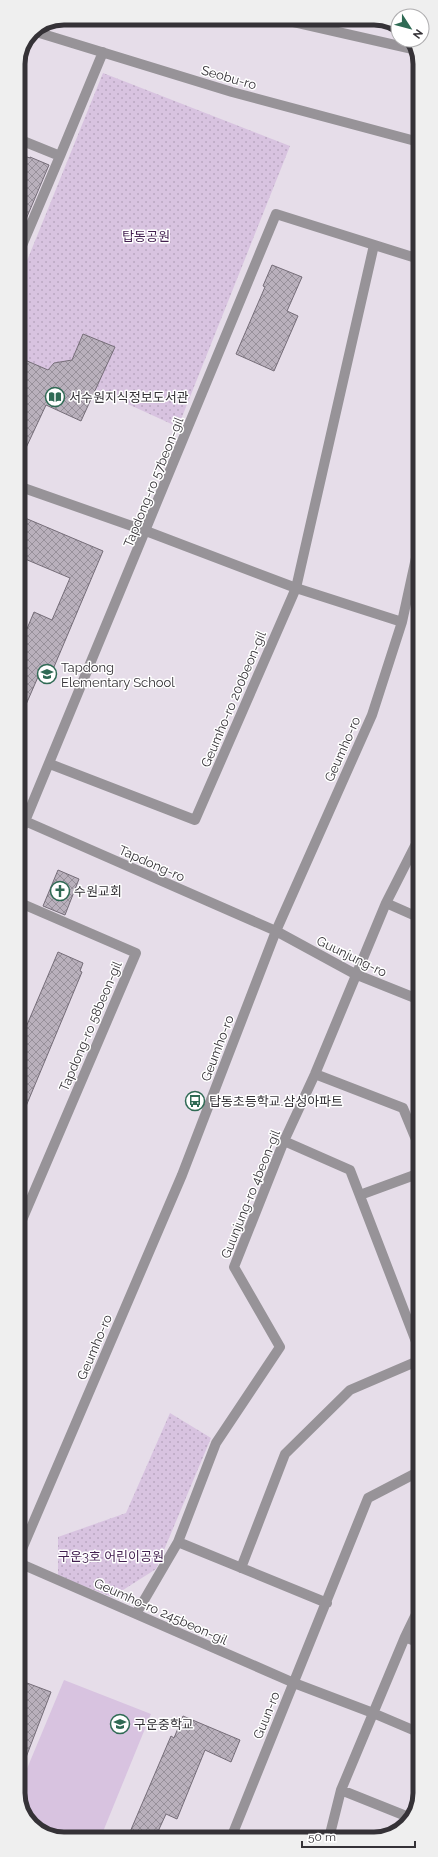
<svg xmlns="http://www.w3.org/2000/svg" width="438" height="1857" viewBox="0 0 438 1857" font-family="Raleway,'Noto Sans KR',sans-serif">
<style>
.grass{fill:#d8c3e0}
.park{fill:url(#park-dots)}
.building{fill:url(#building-cross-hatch);stroke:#756d78}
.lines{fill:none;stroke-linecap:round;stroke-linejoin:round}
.minor{stroke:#979398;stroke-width:10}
.labels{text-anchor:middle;stroke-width:3;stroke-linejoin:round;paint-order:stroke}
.street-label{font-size:13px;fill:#353237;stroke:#fff}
.park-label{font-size:13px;fill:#421f4f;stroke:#fff}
.poi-label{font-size:13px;fill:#353237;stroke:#fff;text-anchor:start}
.rim{fill:none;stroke:#353237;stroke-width:5}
</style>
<defs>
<pattern id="park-dots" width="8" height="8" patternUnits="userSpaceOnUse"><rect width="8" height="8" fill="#d8c3e0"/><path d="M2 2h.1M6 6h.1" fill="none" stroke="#baa8c1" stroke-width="1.8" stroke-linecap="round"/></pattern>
<pattern id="building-cross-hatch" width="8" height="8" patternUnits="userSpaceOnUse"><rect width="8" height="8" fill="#b9b0bc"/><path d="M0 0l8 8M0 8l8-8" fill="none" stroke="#97909a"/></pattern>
</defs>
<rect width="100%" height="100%" fill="#e6dde9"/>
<path class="grass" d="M64 1680 151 1714 100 1839H58L33 1827 19 1802V1782L21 1783Z"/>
<path class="park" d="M103 73 290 146 178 427 95 389 114 347 83 334 72 360 54 363 48 370 18 357V283Z
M170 1413 211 1438 156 1569 112 1597 58 1576V1537L126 1513Z"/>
<path class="building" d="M18 154 30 158V157L49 165 18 238Z
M272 265 302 277 287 311 298 316 274 371 236 354 265 287 263 286Z
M83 334 115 347 81 421 46 405 18 465V357L48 370 54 363 72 360Z
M18 515 103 551 51 674 41 670 18 723V650L34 612 52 620 70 578 18 556Z
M58 870 79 879 65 915 43 906Z
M58 952 83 963 80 971 82 972 19 1123 18 1046Z
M19 1680 51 1692 20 1773H19Z
M183 1716 240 1740 231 1762 205 1750 177 1819 166 1814 155 1838 127 1839 171 1736 174 1738Z"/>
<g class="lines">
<path class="minor" d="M276 18 417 50
M33 31 232 92 419 142
M18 139 60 156 18 255
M60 156 103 52
M18 486 146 531 296 588 402 622
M50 764 195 820 296 588 374 245
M18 818 276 931 355 974 420 1000
M18 838 276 214 419 259
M18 902 136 953 19 1227
M386 903 420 918
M315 1074 403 1108 420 1149
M284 1141 350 1170 420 1352
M360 1195 420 1173
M178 1542 327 1603
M19 1556 182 1175 276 931 372 715 402 622 419 544
M19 1563 294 1683 373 1713 420 1733
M241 1568 285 1454 350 1390 420 1360
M136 1614 178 1542 216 1443 280 1347 234 1267 284 1141 315 1074 386 903 420 836
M405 1637 420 1643
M341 1790 411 1818
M231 1838 368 1498 420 1471
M329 1838 341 1790 405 1637 420 1606"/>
</g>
<defs>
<symbol id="library-ring" viewBox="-11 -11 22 22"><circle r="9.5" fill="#fff" stroke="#2f6a54" stroke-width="1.5"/><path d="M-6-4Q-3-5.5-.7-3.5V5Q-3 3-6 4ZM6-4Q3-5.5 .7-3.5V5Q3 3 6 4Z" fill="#2f6a54"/></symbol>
<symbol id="school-ring" viewBox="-11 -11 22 22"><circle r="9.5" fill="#fff" stroke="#2f6a54" stroke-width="1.5"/><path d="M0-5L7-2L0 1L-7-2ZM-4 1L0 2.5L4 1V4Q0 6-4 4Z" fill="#2f6a54"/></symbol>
<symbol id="church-ring" viewBox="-11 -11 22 22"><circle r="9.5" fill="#fff" stroke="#2f6a54" stroke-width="1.5"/><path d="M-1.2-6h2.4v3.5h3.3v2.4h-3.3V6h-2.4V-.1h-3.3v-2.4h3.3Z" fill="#2f6a54"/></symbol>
<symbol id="bus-ring" viewBox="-11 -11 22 22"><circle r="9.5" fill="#fff" stroke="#2f6a54" stroke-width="1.5"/><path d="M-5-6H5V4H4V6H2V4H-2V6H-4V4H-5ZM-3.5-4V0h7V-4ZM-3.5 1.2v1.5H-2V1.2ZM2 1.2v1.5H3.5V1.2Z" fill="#2f6a54"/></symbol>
</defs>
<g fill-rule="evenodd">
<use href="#library-ring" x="44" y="386" width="22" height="22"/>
<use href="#school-ring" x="36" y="663" width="22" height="22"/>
<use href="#church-ring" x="49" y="880" width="22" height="22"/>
<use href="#bus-ring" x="184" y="1090" width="22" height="22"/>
<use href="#school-ring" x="109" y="1713" width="22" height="22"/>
</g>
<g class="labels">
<g class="street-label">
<text transform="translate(229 77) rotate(16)" y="5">Seobu-ro</text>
<text transform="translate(153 482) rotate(-68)" y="5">Tapdong-ro 57beon-gil</text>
<text transform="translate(233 699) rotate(-67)" y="5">Geumho-ro 200beon-gil</text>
<text transform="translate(342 749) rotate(-66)" y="5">Geumho-ro</text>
<text transform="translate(152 863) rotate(24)" y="5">Tapdong-ro</text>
<text transform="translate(352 956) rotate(26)" y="5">Guunjung-ro</text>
<text transform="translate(90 1026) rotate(-67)" y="5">Tapdong-ro 58beon-gil</text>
<text transform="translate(217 1048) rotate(-69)" y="5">Geumho-ro</text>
<text transform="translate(250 1194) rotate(-68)" y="5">Guunjung-ro 4beon-gil</text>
<text transform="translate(94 1347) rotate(-67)" y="5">Geumho-ro</text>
<text transform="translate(161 1611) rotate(24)" y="5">Geumho-ro 245beon-gil</text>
<text transform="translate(266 1715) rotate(-68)" y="5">Guun-ro</text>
</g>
<g class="park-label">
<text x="146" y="241">탑동공원</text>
<text x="111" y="1561">구운3호 어린이공원</text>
</g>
<g class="poi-label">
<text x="69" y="402">서수원지식정보도서관</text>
<text x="61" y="672">Tapdong<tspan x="61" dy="15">Elementary School</tspan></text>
<text x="74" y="896">수원교회</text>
<text x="209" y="1106">탑동초등학교.삼성아파트</text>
<text x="134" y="1729">구운중학교</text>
</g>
</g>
<path d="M0 0H438V1857H0ZM64 25H374A39 39 0 0 1 413 64V1793A39 39 0 0 1 374 1832H64A39 39 0 0 1 25 1793V64A39 39 0 0 1 64 25Z" fill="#efefef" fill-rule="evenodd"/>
<path class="rim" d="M64 25H374A39 39 0 0 1 413 64V1793A39 39 0 0 1 374 1832H64A39 39 0 0 1 25 1793V64A39 39 0 0 1 64 25Z"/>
<g transform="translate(410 28) rotate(126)"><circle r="19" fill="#ffffff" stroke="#aeadaf"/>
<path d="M0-3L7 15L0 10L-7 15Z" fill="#2f6a54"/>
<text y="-6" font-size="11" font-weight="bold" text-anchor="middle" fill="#353237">N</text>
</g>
<path d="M302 1841v6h113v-6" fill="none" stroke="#353237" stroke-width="2"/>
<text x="308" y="1841" font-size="12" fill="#353237" stroke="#ffffff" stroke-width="3" paint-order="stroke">50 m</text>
</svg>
